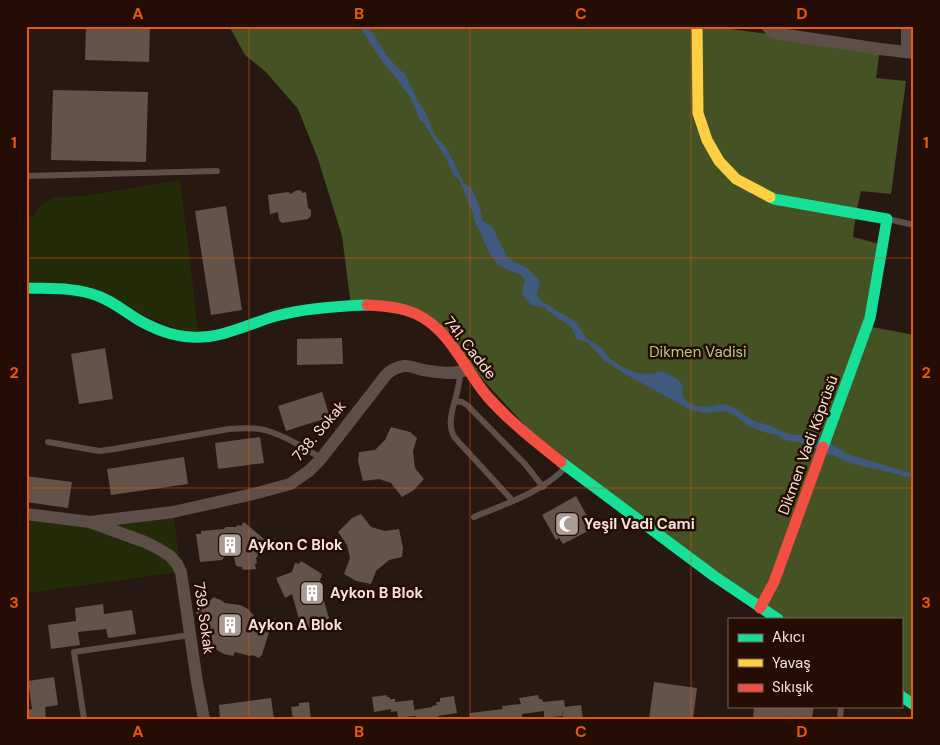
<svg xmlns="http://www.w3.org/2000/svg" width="940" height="745" viewBox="0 0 940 745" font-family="'DM Sans',sans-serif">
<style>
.green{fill:#242b08}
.forest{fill:#455224}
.water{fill:#3f597f}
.building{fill:#625448}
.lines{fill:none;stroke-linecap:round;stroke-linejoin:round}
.lane{stroke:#5d4f48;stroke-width:6}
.street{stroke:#5d4f48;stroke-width:12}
.fast{stroke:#16e098;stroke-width:11}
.slow{stroke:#ffcf43;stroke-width:11}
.jam{stroke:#f24e42;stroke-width:11}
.grid{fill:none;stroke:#e8590c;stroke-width:1;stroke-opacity:0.55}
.labels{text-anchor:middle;stroke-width:5;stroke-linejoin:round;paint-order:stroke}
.street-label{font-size:15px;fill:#f5e3db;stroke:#250d03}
.park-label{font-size:15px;fill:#b2cd7e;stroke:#250d03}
.poi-label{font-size:15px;font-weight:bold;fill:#f5e3db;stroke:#250d03;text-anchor:start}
.neatline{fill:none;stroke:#e8590c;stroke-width:2}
.grid-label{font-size:16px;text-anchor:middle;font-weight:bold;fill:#e8590c}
</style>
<rect width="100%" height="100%" fill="#271912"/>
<path class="green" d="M180 180 199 337 115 304 26 288V216L33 217 40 205 56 197 85 196Z
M173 512 181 572 26 593V514L90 522Z"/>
<path class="forest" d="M229 26H708L880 49 876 78 906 81 891 194 861 191 856 214 853 237 883 245 867 326 914 335V705L901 696V619H778L554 457 427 319 351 306 342 236 318 159 298 109 266 72 245 55Z"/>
<path class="water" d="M359 26H368L388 57 399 69 405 74 418 101 426 113 435 136 446 147 464 183 472 189 480 208 482 220 493 228 506 255 513 261 527 268 540 281 537 295 540 300 576 322 587 339 602 348 610 359 626 369 637 373 651 374 662 371 676 378 683 385 682 393 685 400 692 405 706 407 722 404 731 406 754 421 769 425 788 434 815 437 833 445 847 454 914 474V479L882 470 865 467 847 462 833 455H829L818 448H811L808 444 785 440 777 435 767 433 748 426 736 416 728 412 721 411 707 413 691 410 625 374 604 360 588 343 581 340 578 341 571 327 566 323 557 318 545 308 531 305 522 294 525 280 521 275 508 270 498 265 491 256 483 240 481 233 476 225 472 211 459 179 454 176 447 160 423 122 420 120 410 97 394 75 384 64Z"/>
<path class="building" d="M86 26H150L149 62 85 60Z
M53 90 148 92 146 162 51 160Z
M300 190 303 193 306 192 308 208 311 210V216L308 219 282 223 279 220 278 212 270 214 268 195 288 192 291 194 295 191Z
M226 206 242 310 211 315 195 211Z
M342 338 343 364 297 365V339Z
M105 348 113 399 79 404 71 354Z
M322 392 330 417 286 431 278 406Z
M391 427 410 432 417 438 413 451 415 468 424 479 414 490 402 497 391 483 379 479 363 481 358 461 359 452 375 450 385 440Z
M260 437 264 463 218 469 215 443Z
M184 457 188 484 111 495 107 469Z
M26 476 72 482 68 508 26 502Z
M576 496 587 516 583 519 590 530 563 544 559 538 556 540 542 515Z
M361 514 371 527 385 531 399 529 403 548 402 557 389 560 376 571 371 584 356 581 344 574 350 558 347 545 338 532 352 518Z
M244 522 264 539 261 543 265 547 256 558 257 563 255 564 256 569 243 570 242 567 236 566 232 547 222 560 200 562 196 534H201V531L224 529 226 527H236L238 525 241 526Z
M301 561 322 574 320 580 323 588V598L329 618 325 620 327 625 302 630 292 594 285 598 276 578 292 572 295 563 299 564Z
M214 597 217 599H219L225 603 240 605 248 609 254 616 248 622 265 627 264 630 269 632 262 655 259 658 252 655 250 656 235 652 233 656 224 654 217 650 211 645 208 638 212 634 199 623V621L196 612Z
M103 604 104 614 132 610 136 634 108 638 106 629 78 632 80 645 51 649 48 625 76 621 75 608Z
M54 677 58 705 45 707 46 719H26V710L32 709 28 681Z
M654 682 697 688 693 719H649Z
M387 695V697H390V699H395V702L413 700 415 716 398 718 397 711 391 712V709L374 712 372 697Z
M538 695 539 699H542L543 702 564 700 565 707 581 705 583 719H563L562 709V716L544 718V711L522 714V719H470V713L503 709 502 706 521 704 519 698Z
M454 696 457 713 438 716V717H434V719H416L414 710 432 707V706L437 705 436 702H440V698Z
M271 698 274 719H220L219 705Z
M309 702 311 719H293L291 707 299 706V703Z
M754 706H814L812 719 753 718Z"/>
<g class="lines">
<path class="lane" d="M26 176 217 171
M888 219 914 225
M460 372C460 378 459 383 458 388 455 404 445 423 455 438L512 500
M455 401 462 402 467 405 525 464 543 487
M48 442 99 451 114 449 229 429C241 428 253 427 265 430 285 436 303 447 321 458
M474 517C505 504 543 492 566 467
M84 719 74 652 190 635
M840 719 841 706"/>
<path class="street" d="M767 26 772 32 780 34 880 49 914 53
M907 52V26
M26 514 90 522 145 542 159 549 170 556 177 564 181 572 197 682 204 719
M90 522 173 512 257 493 290 484 309 471 320 460 386 375C391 370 397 367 404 366 410 365 417 369 423 370 435 372 452 375 463 371L467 366"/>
<path class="fast" d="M770 197 774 199 887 219 870 318 823 447
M26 288C50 289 75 287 98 296 112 301 124 311 137 319 154 329 172 336 191 337 222 339 248 324 276 316 306 308 337 306 367 305
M561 462 714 576 778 619
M901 696 914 705"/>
<path class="slow" d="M697 26 698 113 707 140 719 161 736 179 770 197"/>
<path class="jam" d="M367 305C380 306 393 306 405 310 448 322 461 365 487 396 509 421 536 442 561 462
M760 608 774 582 823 447"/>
</g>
<path class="grid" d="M249 26V719M470 26V719M691 26V719M26 258H914M26 488H914"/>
<defs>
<symbol id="mosque-square" viewBox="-11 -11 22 22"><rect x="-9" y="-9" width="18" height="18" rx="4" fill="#ad9c95" stroke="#250d03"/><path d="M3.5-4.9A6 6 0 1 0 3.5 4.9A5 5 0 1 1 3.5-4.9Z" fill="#fff"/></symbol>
<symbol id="building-square" viewBox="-11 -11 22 22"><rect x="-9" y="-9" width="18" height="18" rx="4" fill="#ad9c95" stroke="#250d03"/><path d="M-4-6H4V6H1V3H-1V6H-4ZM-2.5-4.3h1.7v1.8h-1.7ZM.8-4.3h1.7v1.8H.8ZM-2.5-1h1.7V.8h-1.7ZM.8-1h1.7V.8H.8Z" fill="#fff"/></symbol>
</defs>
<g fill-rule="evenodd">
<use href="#mosque-square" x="553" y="510" width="28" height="28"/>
<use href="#building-square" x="216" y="531" width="28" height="28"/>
<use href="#building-square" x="298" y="579" width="28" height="28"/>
<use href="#building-square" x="216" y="611" width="28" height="28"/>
</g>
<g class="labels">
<g class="street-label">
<text transform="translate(470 348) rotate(52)" y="5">741. Cadde</text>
<text transform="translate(319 431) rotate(-50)" y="5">738. Sokak</text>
<text transform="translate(808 445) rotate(-70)" y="5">Dikmen Vadi Köprüsü</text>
<text transform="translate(204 618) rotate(82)" y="5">739. Sokak</text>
</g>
<g class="park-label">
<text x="698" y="357">Dikmen Vadisi</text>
</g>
<g class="poi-label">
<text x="584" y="529">Yeşil Vadi Cami</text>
<text x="248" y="550">Aykon C Blok</text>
<text x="330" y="598">Aykon B Blok</text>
<text x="248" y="630">Aykon A Blok</text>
</g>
</g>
<rect width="940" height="745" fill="none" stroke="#250d03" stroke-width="55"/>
<rect x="728" y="618" width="175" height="90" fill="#250d03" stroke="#786359"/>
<rect x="738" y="634" width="25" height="8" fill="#16e098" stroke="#786359"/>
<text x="772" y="642" font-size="15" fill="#f5e3db">Akıcı</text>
<rect x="738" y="659" width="25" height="8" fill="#ffcf43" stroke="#786359"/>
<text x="772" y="668" font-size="15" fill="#f5e3db">Yavaş</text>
<rect x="738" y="684" width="25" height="8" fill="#f24e42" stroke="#786359"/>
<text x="772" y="692" font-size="15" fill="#f5e3db">Sıkışık</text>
<rect x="28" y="28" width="884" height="690" class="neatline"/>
<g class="grid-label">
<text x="138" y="19">A</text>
<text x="359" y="19">B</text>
<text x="581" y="19">C</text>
<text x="802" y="19">D</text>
<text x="14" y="148">1</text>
<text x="926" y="148">1</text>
<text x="14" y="378">2</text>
<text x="926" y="378">2</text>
<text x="14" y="608">3</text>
<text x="926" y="608">3</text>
<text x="138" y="737">A</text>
<text x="359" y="737">B</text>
<text x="581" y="737">C</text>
<text x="802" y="737">D</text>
</g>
</svg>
